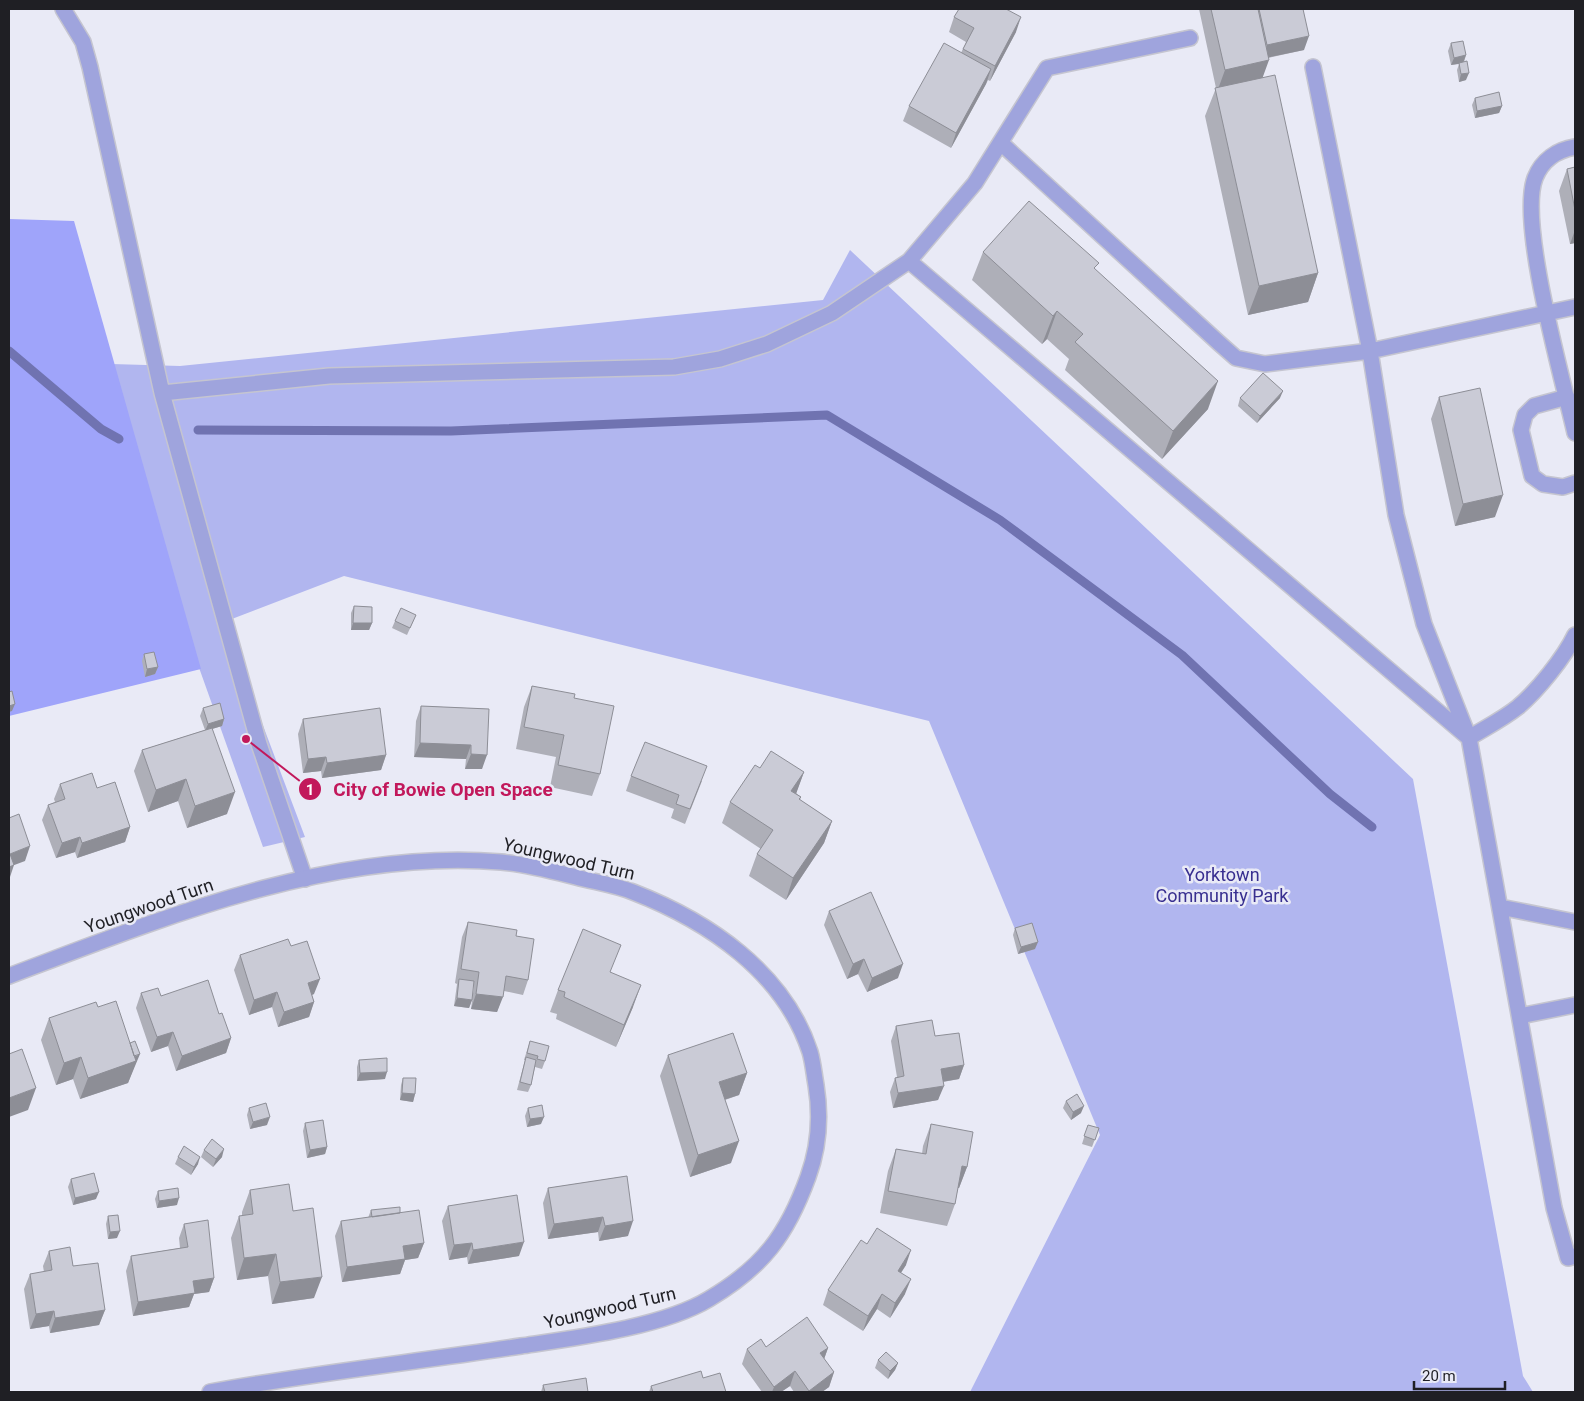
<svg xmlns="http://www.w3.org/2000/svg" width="1584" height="1401" viewBox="0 0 1584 1401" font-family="Roboto,sans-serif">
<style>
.green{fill:#b1b6ef}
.forest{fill:#9fa4fa}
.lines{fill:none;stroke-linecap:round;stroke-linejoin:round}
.stream{stroke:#7073b1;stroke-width:9}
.service-casing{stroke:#c5c5d0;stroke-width:18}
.minor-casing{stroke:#c5c5d0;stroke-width:18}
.service{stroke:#9fa4dd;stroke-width:15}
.minor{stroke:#9fa4dd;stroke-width:15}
.wall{fill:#aeafb8}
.shaded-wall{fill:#8d8e96}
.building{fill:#cacbd6;stroke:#8d8e96}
.labels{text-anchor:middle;stroke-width:5;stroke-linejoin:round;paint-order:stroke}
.street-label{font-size:18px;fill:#1f1f24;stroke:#e9eaf6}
.park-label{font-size:18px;fill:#382f90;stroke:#e9eaf6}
.leader{fill:none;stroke:#c2185b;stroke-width:2}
.callout-dot{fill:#c2185b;stroke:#e9eaf6;stroke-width:2}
.mark-label{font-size:15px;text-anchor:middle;font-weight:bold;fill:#fff}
.callout-label{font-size:19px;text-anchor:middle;font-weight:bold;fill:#c2185b;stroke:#e9eaf6;stroke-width:5;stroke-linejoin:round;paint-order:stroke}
</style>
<rect width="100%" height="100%" fill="#e9eaf6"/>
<path class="green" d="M850 250 1413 779 1523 1376 1533 1392H970L1100 1135 929 721 344 576 224 622 305 837 263 847 187 634 9 361 180 366 823 300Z"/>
<path class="forest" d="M9 219 74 221 201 669 9 716Z"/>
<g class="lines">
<path class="stream" d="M9 351 101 429 119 439
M198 430 451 431 827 415 1000 520 1182 655 1330 794 1372 827"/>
<defs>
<path id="service" d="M63 9 83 42 90 67 162 393 259 744 305 879
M1313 67 1370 351 1396 515 1424 624 1469 738 1554 1208 1568 1258 1575 1256
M1002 144 1219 343 1236 358 1265 364 1370 351 1575 307
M1575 147C1557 150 1542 160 1535 178 1518 223 1563 380 1575 433
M909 261 1469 738C1485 728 1503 719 1518 707 1537 691 1564 658 1575 635
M162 393 329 376 674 367 720 359 767 344 832 313 909 261 975 183 1047 68 1190 38
M1567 397 1534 406 1525 415 1521 430 1532 476 1543 484 1563 487 1575 483
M1500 907 1575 922
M1520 1016 1575 1005"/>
<path id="minor" d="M9 976C162 918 334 848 501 862 526 864 552 871 576 877 595 882 615 885 633 892 708 921 784 972 810 1052 813 1062 814 1074 816 1085 821 1116 819 1147 808 1177 787 1235 763 1267 709 1299 663 1327 575 1338 521 1346 417 1362 313 1373 210 1392"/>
</defs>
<use href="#service" class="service-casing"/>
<use href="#minor" class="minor-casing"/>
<use href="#service" class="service"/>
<use href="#minor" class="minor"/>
</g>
<path class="wall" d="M1199 9H1258V11L1259 9 1304 50 1268 58 1262 78 1318 273 1308 302 1248 315 1205 116 1216 88Z
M954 17 1016 32 990 81 988 80 986 84 951 148 903 121 909 106 961 53 966 42 949 32Z
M1451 43 1466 55 1464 62 1466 80 1459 82 1457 70 1459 64 1451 65 1448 51Z
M1475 98 1502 106 1499 113 1475 118 1472 105Z
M1575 167V243L1570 244 1559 191 1567 169Z
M983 252 1096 270 1208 409 1162 459 1065 370 1069 359 1047 339 1042 344 972 280Z
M1439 397 1495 517 1455 526 1431 419Z
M1240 398H1280L1257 423 1238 406Z
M354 606 372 623 369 630H351V613Z
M416 615 407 635 392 628 395 621Z
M144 654 158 667 155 674 145 677 142 661Z
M532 686 574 698 600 774 592 796 550 787 556 757 516 749 524 707Z
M421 706 489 709 482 769H465L466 759 414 757 416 721Z
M203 708 224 719 222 726 212 729 227 814 187 828 178 801 148 812 134 771 142 750 205 730 200 716Z
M303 719 386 755 381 770 322 778 321 771 303 773 298 734Z
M760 768 804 772 796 793 801 797 800 800 832 821 824 843 786 900 749 876 757 854 761 849 722 823 730 802Z
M631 776 702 781 685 824 671 818 674 809 626 791Z
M60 784 97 788 130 827 125 842 77 858 75 852 56 858 42 820 48 805 55 802 54 799Z
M829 911 898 978 867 992 858 974 847 979 824 925Z
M468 922 528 980 523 995 504 991 497 1012 471 1009 474 986H473L472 1000 469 1008 454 1006 457 984 455 983 462 937Z
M1015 928 1035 949 1018 954 1013 935Z
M291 946 314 994 312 995 314 1002 309 1017 278 1027 272 1007 249 1015 234 970 240 955Z
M611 972 633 1007 616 1047 556 1019 557 1014 550 1012 558 990Z
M141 993 161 996 219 1014 231 1038 226 1053 176 1071 168 1046 151 1052 136 1008Z
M98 1007 130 1043 137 1061 136 1062 128 1083 80 1099 73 1079 56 1085 41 1040 49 1018Z
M896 1026 935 1036 964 1065 959 1079 943 1082 938 1100 893 1108 890 1092 895 1078 897 1077 891 1041Z
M530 1041 545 1061 542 1069 535 1067 531 1085 528 1092 517 1090 525 1060H524Z
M668 1055 747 1073 739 1095 725 1100 731 1163 690 1177 660 1076Z
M359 1060 385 1079 357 1081V1067Z
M403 1078 415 1094 413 1102 400 1100 401 1085Z
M1066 1101 1081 1113 1071 1120 1063 1108Z
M249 1108 267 1125 250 1129 247 1115Z
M528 1108 541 1124 527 1127 525 1116Z
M305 1123 327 1147 325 1154 307 1158 303 1131Z
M931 1124 967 1167 959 1188H958L955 1204 947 1226 880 1213 888 1171 896 1149 922 1154 923 1146Z
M1088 1125 1099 1128 1092 1147 1082 1144Z
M204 1150 222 1157 213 1167 201 1157Z
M178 1157 198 1164 191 1175 175 1164Z
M627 1176 628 1236 599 1241 598 1232 548 1239 543 1203 548 1188Z
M71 1179 96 1199 73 1205 68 1187Z
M250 1190 293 1211 314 1298 272 1304 268 1276 237 1280 231 1238 239 1216H242V1212Z
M158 1191 177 1205 157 1208 155 1199Z
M448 1206 519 1256 468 1264 467 1257 449 1260 442 1221Z
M371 1210 400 1213 424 1243 418 1258 405 1260 400 1274 342 1282 335 1236 341 1221 368 1218Z
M108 1216 117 1238 108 1239 106 1224Z
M184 1224 214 1278 209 1292 194 1294 189 1307 133 1316 126 1271 131 1256 180 1248 179 1238Z
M867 1244 906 1265 901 1273 905 1294 890 1318 877 1309 863 1331 823 1305 828 1290Z
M49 1251 73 1266 105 1310 99 1325 50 1333 49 1326 30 1329 24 1289 30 1274 44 1272 43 1266Z
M766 1347 828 1348 824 1359 834 1372 829 1387 822 1392H794L790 1386 781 1392H762L742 1364 747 1349Z
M878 1360 898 1363 895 1370 888 1379 875 1368Z
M543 1385 588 1392H541Z
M651 1386 726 1392H649Z"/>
<path class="shaded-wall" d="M1021 17 1016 32 990 81 995 66Z
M1309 36 1304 50 1261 59 1267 45Z
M1466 55 1463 63 1451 65 1454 58Z
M1269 60 1261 82 1217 92 1225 70Z
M991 69 986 84 951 148 956 133Z
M1469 73 1466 80 1459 82 1461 74Z
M1502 106 1499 113 1475 118 1477 111Z
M1575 230V243L1570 244Z
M1318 273 1308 302 1248 315 1259 286Z
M1057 311 1047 339 1042 344 1053 316Z
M1218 381 1208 409 1162 459 1173 431Z
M1283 391 1280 398 1257 423 1260 416Z
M1503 495 1495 517 1455 526 1463 504Z
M353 623H372L369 630H351Z
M158 667 155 674 145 677 147 669Z
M15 704 12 711 9 712V706Z
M224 719 222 726 205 731 208 724Z
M420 743 471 745 466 759 414 757Z
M471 754 487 755 482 769H465Z
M386 755 381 770 322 778 327 763Z
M326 757 321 771 303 773 308 759Z
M804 772 796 794 791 791Z
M186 779 178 801 148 812 156 790Z
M235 792 227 814 187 828 195 806Z
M832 821 824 843 786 900 793 878Z
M130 827 125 842 77 858 82 843Z
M80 837 75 852 56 858 62 843Z
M30 846 25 861 9 867 10 854Z
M14 865 9 880V867Z
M1038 942 1035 949 1018 954 1021 947Z
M864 959 858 974 847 979 853 964Z
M903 964 898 978 867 992 872 978Z
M320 979 314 994 302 998 308 983Z
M641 985 633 1007 616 1047 624 1025Z
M277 992 272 1007 249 1015 254 1000Z
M476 994 503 997 497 1012 471 1009Z
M457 998 472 1000 469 1008 454 1006Z
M314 1002 309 1017 278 1027 284 1012Z
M173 1032 168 1046 151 1052 157 1037Z
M231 1038 226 1053 176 1071 182 1056Z
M140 1054 128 1083 80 1099 88 1078Z
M81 1057 73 1079 56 1085 64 1063Z
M964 1065 959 1079 935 1083 941 1069Z
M387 1072 385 1079 357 1081 360 1073Z
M747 1073 739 1095 711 1104 719 1082Z
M944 1086 938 1100 893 1108 898 1093Z
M36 1088 28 1110 9 1117V1098Z
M402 1093 415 1094 413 1102 400 1100Z
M1084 1106 1081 1113 1071 1120 1073 1112Z
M270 1117 267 1125 250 1129 253 1122Z
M544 1117 541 1124 527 1127 530 1119Z
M739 1141 731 1163 690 1177 698 1155Z
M327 1147 325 1154 307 1158 310 1150Z
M224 1149 222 1157 213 1167 216 1159Z
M200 1157 198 1164 191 1175 194 1167Z
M962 1166 967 1167 959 1188H954Z
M99 1192 96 1199 73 1205 75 1198Z
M179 1198 177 1205 157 1208 159 1201Z
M603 1217 598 1232 548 1239 554 1224Z
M633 1221 628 1236 599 1241 605 1226Z
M120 1231 117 1238 108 1239 110 1232Z
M524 1242 519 1256 468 1264 473 1250Z
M424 1243 418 1258 405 1260 400 1274 342 1282 347 1267 403 1246Z
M472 1243 467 1257 449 1260 454 1245Z
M911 1250 906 1265 892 1286 898 1271Z
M276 1254 268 1276 237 1280 244 1258Z
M322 1277 314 1298 272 1304 280 1282Z
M214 1278 209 1292 194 1294 189 1307 133 1316 138 1302 193 1281Z
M911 1279 905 1294 890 1318 895 1303Z
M882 1294 877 1309 863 1331 868 1316Z
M105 1310 99 1325 50 1333 55 1318Z
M54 1311 49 1326 30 1329 36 1314Z
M828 1348 823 1362 820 1353Z
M898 1363 895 1370 888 1379 890 1371Z
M795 1371 790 1386 781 1392H772L774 1387Z
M834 1372 829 1387 822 1392H808L809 1391Z"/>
<path class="building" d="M959 9H1006L1021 17 995 66 963 49 974 28 954 17Z
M1211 9H1258L1269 60 1225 70Z
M1259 9H1303L1309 36 1267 45Z
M1463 41 1466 55 1454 58 1451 43Z
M944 43 991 69 956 133 909 106Z
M1467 61 1469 73 1461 74 1459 63Z
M1275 75 1318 273 1259 286 1215 88Z
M1499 92 1502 106 1477 111 1475 98Z
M1575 167V210L1567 169Z
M1029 201 1099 263 1094 268 1218 381 1173 431 1075 342 1083 334 1057 311 1053 316 983 252Z
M1263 373 1283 391 1260 416 1240 398Z
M1480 388 1503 495 1463 504 1439 397Z
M354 606 372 607V623H353Z
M401 608 416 615 410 628 395 621Z
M154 652 158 667 147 669 144 654Z
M532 686 575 694 574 698 614 706 600 774 558 765 564 735 524 727Z
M12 691 15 704 9 706V692Z
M220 703 224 719 208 724 203 708Z
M421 706 489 709 487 755 471 754V745L420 743Z
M380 708 386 755 327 763 326 757 308 759 303 719Z
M212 728 235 792 195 806 186 779 156 790 142 750Z
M645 742 707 766 690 809 676 804 679 795 631 776Z
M771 751 804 772 791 791 801 797 799 799 832 821 793 878 757 854 773 830 730 802 755 765 760 768Z
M92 773 97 788 115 782 130 827 82 843 80 837 62 843 48 805 65 799 60 784Z
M19 814 30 846 10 854 14 865 9 867V818Z
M871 892 903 964 872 978 864 959 853 964 829 911Z
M468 922 517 930 516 936 534 939 528 980 506 976 503 997 476 994 479 972 461 969Z
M1032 923 1038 942 1021 947 1015 928Z
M583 929 621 945 610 972 641 985 624 1025 564 997 565 992 558 990Z
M288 939 291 946 307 941 320 979 308 983 314 1002 284 1012 277 992 254 1000 240 955Z
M459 979 474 981 472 1000 457 998Z
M208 980 219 1014 222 1013 231 1038 182 1056 173 1032 157 1037 141 993 158 988 161 996Z
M116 1001 136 1061 88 1078 81 1057 64 1063 49 1018 96 1002 98 1007Z
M932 1020 935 1036 959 1033 964 1065 941 1069 944 1086 898 1093 895 1078 904 1076 896 1026Z
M733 1033 747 1073 719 1082 739 1141 698 1155 668 1055Z
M135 1041 140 1054 134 1056 130 1043Z
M530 1041 549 1046 545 1061 537 1059 538 1056 527 1053Z
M22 1049 36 1088 9 1098V1054Z
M526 1057 536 1060 531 1085 520 1082Z
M387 1058V1072L360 1073 359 1060Z
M403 1078H416L415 1094 402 1093Z
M1077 1094 1084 1106 1073 1112 1066 1101Z
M266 1103 270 1117 253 1122 249 1108Z
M542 1105 544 1117 530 1119 528 1108Z
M323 1120 327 1147 310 1150 305 1123Z
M931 1124 973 1132 967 1167 962 1166 955 1204 888 1191 896 1149 926 1154Z
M1088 1125 1099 1128 1095 1140 1084 1136Z
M212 1139 224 1149 216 1159 204 1150Z
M184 1146 200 1157 194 1167 178 1157Z
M94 1173 99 1192 75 1198 71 1179Z
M627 1176 633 1221 605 1226 603 1217 554 1224 548 1188Z
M289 1184 293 1211 313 1208 322 1277 280 1282 276 1254 244 1258 239 1216 253 1214 250 1190Z
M178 1188 179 1198 159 1201 158 1191Z
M517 1195 524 1242 473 1250 472 1243 454 1245 448 1206Z
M400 1207V1213L372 1217 371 1210Z
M419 1210 424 1243 403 1246 405 1259 347 1267 341 1221Z
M118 1215 120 1231 110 1232 108 1216Z
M208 1220 214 1278 193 1281 195 1293 138 1302 131 1256 188 1247 184 1224Z
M877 1228 911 1250 898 1271 911 1279 895 1303 882 1294 868 1316 828 1290 861 1240 867 1244Z
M70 1247 73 1266 98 1263 105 1310 55 1318 54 1311 36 1314 30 1274 52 1270 49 1251Z
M807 1317 828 1348 820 1353 834 1372 809 1391 795 1371 774 1387 747 1349 761 1339 766 1347Z
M886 1352 898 1363 890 1371 878 1360Z
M701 1371 703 1378 720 1373 726 1392H653L651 1386Z
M586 1378 588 1392H545L543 1385Z"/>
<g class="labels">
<g class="street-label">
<text transform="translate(569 859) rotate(13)" y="6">Youngwood Turn</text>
<text transform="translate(149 906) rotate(-19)" y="6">Youngwood Turn</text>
<text transform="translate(610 1308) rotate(-13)" y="6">Youngwood Turn</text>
</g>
<g class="park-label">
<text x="1222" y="881">Yorktown<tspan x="1222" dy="21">Community Park</tspan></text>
</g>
</g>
<path class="leader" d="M246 739L310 789"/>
<g class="callout-dot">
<circle cx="246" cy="739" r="5"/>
<circle cx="310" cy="789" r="12"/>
</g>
<g class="mark-label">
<text x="310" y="795">1</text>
</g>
<g class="callout-label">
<text x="443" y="796">City of Bowie Open Space</text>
</g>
<rect width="1584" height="1401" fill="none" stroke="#1f1f24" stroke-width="20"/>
<path d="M1414 1381v8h91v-8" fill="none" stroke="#1f1f24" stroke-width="2.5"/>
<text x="1422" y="1381" font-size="15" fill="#1f1f24" stroke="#e9eaf6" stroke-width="4" paint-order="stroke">20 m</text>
</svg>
